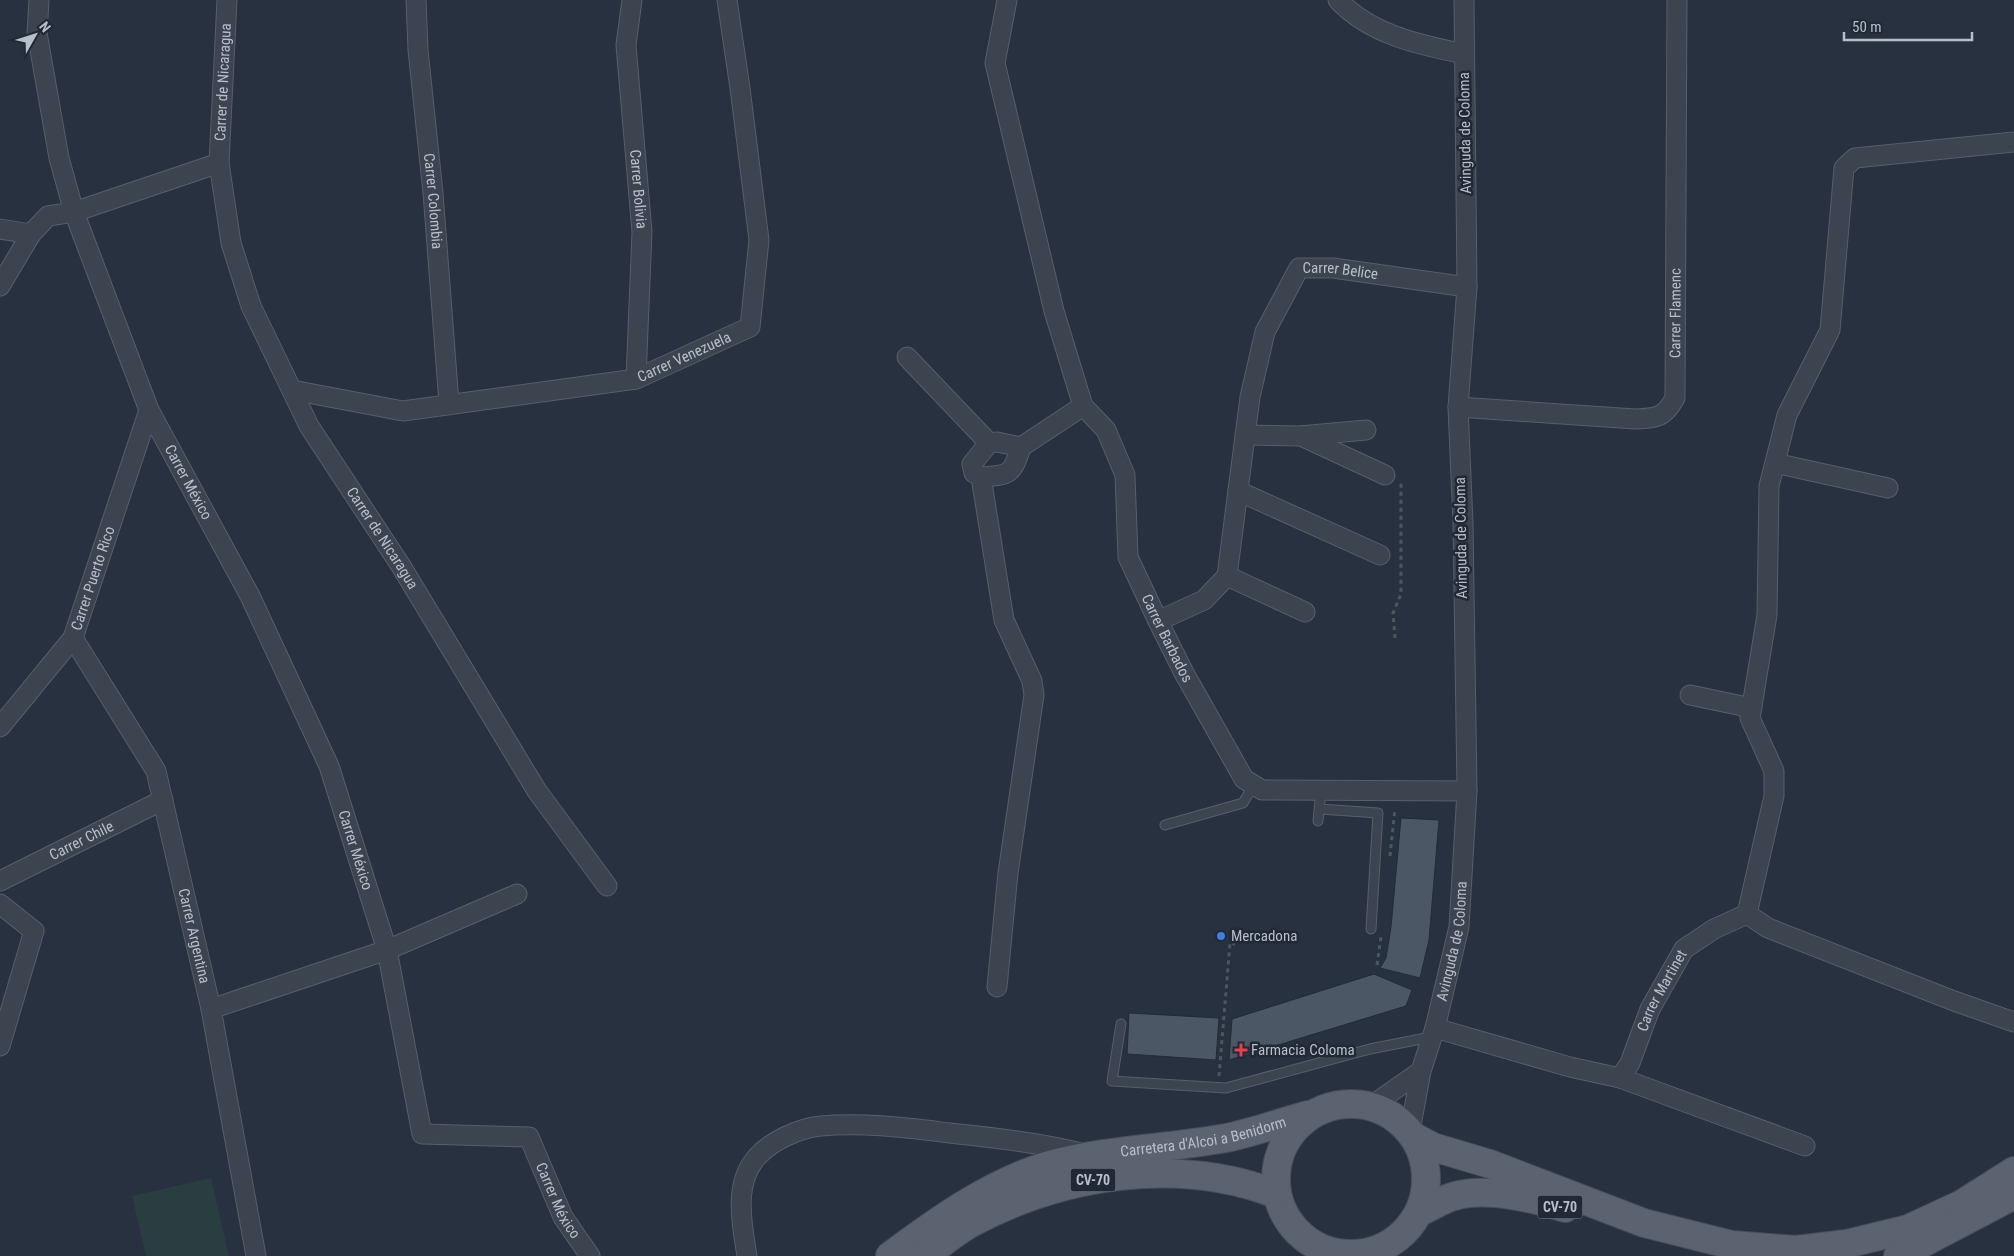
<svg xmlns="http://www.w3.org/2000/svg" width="2014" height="1256" viewBox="0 0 2014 1256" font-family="'Roboto Condensed',sans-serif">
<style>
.green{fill:#2a3e41}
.building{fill:#4c5765;stroke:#222b37}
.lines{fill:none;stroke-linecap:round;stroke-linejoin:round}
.lane-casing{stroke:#565f6a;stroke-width:11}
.street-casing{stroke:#565f6a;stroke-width:21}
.primary-casing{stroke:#454d59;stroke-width:30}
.path{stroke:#485a5d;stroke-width:3;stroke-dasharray:4 4;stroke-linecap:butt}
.lane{stroke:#3c4450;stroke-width:9}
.street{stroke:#3c4450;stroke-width:19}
.primary{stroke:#5a636f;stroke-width:28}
.shop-dot{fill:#3f7fe0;stroke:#202935;stroke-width:2}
.health-dot{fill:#e0444e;stroke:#202935;stroke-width:2}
.labels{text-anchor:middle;stroke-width:5;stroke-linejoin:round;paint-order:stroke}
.shield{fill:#202935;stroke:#8a929d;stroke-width:1}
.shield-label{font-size:14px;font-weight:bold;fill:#b8bfca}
.street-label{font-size:15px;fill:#b8bfca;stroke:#202935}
.poi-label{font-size:15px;fill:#b8bfca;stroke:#202935;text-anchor:start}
</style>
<rect width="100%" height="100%" fill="#28313f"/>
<path class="green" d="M211 1178 229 1256H146L132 1196Z"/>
<path class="building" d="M1401 818 1439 820 1429 940 1420 978 1380 968 1386 958 1391 927Z
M1374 974 1412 990 1406 1006 1229 1060 1232 1019Z
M1129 1013 1219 1018 1216 1060 1127 1054Z"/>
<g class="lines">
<defs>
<path id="lane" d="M1319 809 1378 813 1371 929
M1318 821 1321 790
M1165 825 1243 803 1253 786
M1121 1024 1112 1081 1226 1088 1370 1049 1431 1037"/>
<g id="street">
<path id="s1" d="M39 0 37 33 59 158 74 212 149 410 250 596 329 766 387 950 422 1134 529 1137 563 1217 590 1256"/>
<path id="s2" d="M416 0 418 50 433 193 449 403"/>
<path id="s3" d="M632 0 626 45 642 232 636 379"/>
<path d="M1007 0 995 63 1054 311 1083 406"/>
<path d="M1338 0C1371 35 1420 45 1464 54"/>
<path id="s4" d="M219 163 227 0"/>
<path d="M0 229 31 234"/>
<path id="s5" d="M0 286 31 234 48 216 74 212 219 163 231 243 251 306 309 426 401 566 537 791 607 886"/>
<path d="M907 357 989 443"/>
<path id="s6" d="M292 390 403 411 636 379 750 327 759 240 740 88 727 0"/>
<path id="s7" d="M1458 407 1635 419C1657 418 1664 418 1675 398L1677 0"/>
<path d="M1245 435 1300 436 1366 430"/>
<path d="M1301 436 1385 475"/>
<path d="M1775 463 1888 488"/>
<path id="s8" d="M981 477C1010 475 1012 475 1021 447L1083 406 1106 430 1125 475 1128 557 1158 621 1184 673 1244 779 1262 790 1467 791"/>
<path d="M1238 491 1380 555"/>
<path d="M1227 576 1305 612"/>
<path id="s9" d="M1158 621 1204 600 1227 576 1250 397 1265 332 1299 268H1333L1467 287"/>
<path id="s10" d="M73 638 156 771 211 1009 256 1256"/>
<path d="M1690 695 1752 708"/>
<path id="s11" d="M0 727 73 638 149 410"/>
<path id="s12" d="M0 881 163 800"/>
<path d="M0 904 34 931 0 1046"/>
<path d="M1747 914 1774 796V771L1750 718 1767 615 1769 486 1787 415 1830 330 1844 168 1855 158 2014 142"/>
<path d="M1747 914 1768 928 1954 1001 2014 1022"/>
<path d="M997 987 1008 873 1034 695 1032 681 1004 620 981 477 974 473 972 464 989 443 997 442 1021 447"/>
<path d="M211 1009 387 950 517 894"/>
<path id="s13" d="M1435 1028 1570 1067 1620 1078 1630 1063 1650 1009 1684 949 1714 929 1747 914"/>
<path d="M1620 1078 1805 1146"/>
<path d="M1371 1106 1421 1071"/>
<path id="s14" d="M1410 1131 1421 1071 1435 1028 1459 927 1467 791 1463 523 1458 407 1467 287 1464 0"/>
<path d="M1370 1252 1372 1256"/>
<path d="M747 1256C742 1225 733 1183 757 1157 771 1141 799 1128 821 1126 863 1122 908 1128 950 1133 996 1138 1041 1143 1085 1154"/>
</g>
<g id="primary">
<circle cx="1351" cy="1179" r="75"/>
<path d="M1414 1137 1433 1147 1490 1164 1644 1223 1732 1245 1796 1250 1846 1244 1908 1229 1962 1204 2014 1171"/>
<path d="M1419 1212C1431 1207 1443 1199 1455 1196 1485 1187 1535 1198 1565 1208"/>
<path id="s15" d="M890 1256C937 1221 986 1186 1043 1167 1102 1149 1171 1149 1231 1137 1257 1131 1282 1122 1308 1115"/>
<path d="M924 1256C940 1245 955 1232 971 1223 1063 1174 1178 1156 1276 1194"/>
<path d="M1898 1256 2014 1195"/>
</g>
</defs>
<use href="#lane" class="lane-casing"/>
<use href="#street" class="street-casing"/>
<use href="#primary" class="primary-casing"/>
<path class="path" d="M1395 638 1393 613 1401 594V483
M1390 856 1395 808
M1377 965 1381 937
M1219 1076 1230 943 1235 944"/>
<use href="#lane" class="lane"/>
<use href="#street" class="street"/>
<use href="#primary" class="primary"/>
</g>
<circle class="shop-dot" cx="1221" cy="936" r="5"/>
<path class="health-dot" d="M1238.5 1042.5h5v5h5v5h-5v5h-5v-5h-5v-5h5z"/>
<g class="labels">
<g class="shield">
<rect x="1070.5" y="1168.5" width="45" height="23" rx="4"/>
<rect x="1537.5" y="1195.5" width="45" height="23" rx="4"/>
</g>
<g class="shield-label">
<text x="1093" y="1185">CV-70</text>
<text x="1560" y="1212">CV-70</text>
</g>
<g class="street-label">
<text dy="5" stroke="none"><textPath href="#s4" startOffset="81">Carrer de Nicaragua</textPath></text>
<text transform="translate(1465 133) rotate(-91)" y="5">Avinguda de Coloma</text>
<text dy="5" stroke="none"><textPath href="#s3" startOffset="190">Carrer Bolivia</textPath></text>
<text dy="5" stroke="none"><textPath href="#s2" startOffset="202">Carrer Colombia</textPath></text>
<text dy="5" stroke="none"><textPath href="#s9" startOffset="445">Carrer Belice</textPath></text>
<text dy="5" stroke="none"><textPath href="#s7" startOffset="311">Carrer Flamenc</textPath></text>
<text dy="5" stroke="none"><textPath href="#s6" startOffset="401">Carrer Venezuela</textPath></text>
<text dy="5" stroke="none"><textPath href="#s1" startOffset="510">Carrer México</textPath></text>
<text dy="5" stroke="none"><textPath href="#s5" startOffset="679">Carrer de Nicaragua</textPath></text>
<text transform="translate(1461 538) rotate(-91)" y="5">Avinguda de Coloma</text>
<text dy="5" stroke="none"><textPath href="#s11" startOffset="178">Carrer Puerto Rico</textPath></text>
<text dy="5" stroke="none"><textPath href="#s8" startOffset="385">Carrer Barbados</textPath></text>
<text dy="5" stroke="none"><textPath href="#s12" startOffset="91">Carrer Chile</textPath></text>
<text dy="5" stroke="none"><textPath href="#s1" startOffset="915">Carrer México</textPath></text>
<text dy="5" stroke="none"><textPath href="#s10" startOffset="326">Carrer Argentina</textPath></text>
<text dy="5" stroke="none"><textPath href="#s14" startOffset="195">Avinguda de Coloma</textPath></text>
<text dy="5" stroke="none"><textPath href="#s13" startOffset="289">Carrer Martinet</textPath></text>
<text dy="5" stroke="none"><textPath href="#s15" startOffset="341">Carretera d'Alcoi a Benidorm</textPath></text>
<text dy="5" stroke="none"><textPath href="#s1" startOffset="1384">Carrer México</textPath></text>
</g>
<g class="poi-label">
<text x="1231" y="941">Mercadona</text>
<text x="1251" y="1055">Farmacia Coloma</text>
</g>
</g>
<g transform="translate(35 35) rotate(51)" stroke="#202935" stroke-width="4" paint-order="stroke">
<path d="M0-4L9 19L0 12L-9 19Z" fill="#b8bfca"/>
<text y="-8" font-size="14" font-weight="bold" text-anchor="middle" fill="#b8bfca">N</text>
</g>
<path d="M1844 32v8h128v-8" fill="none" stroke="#b8bfca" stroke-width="2.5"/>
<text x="1852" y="32" font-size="15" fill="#b8bfca" stroke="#202935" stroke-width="4" paint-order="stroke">50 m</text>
</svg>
